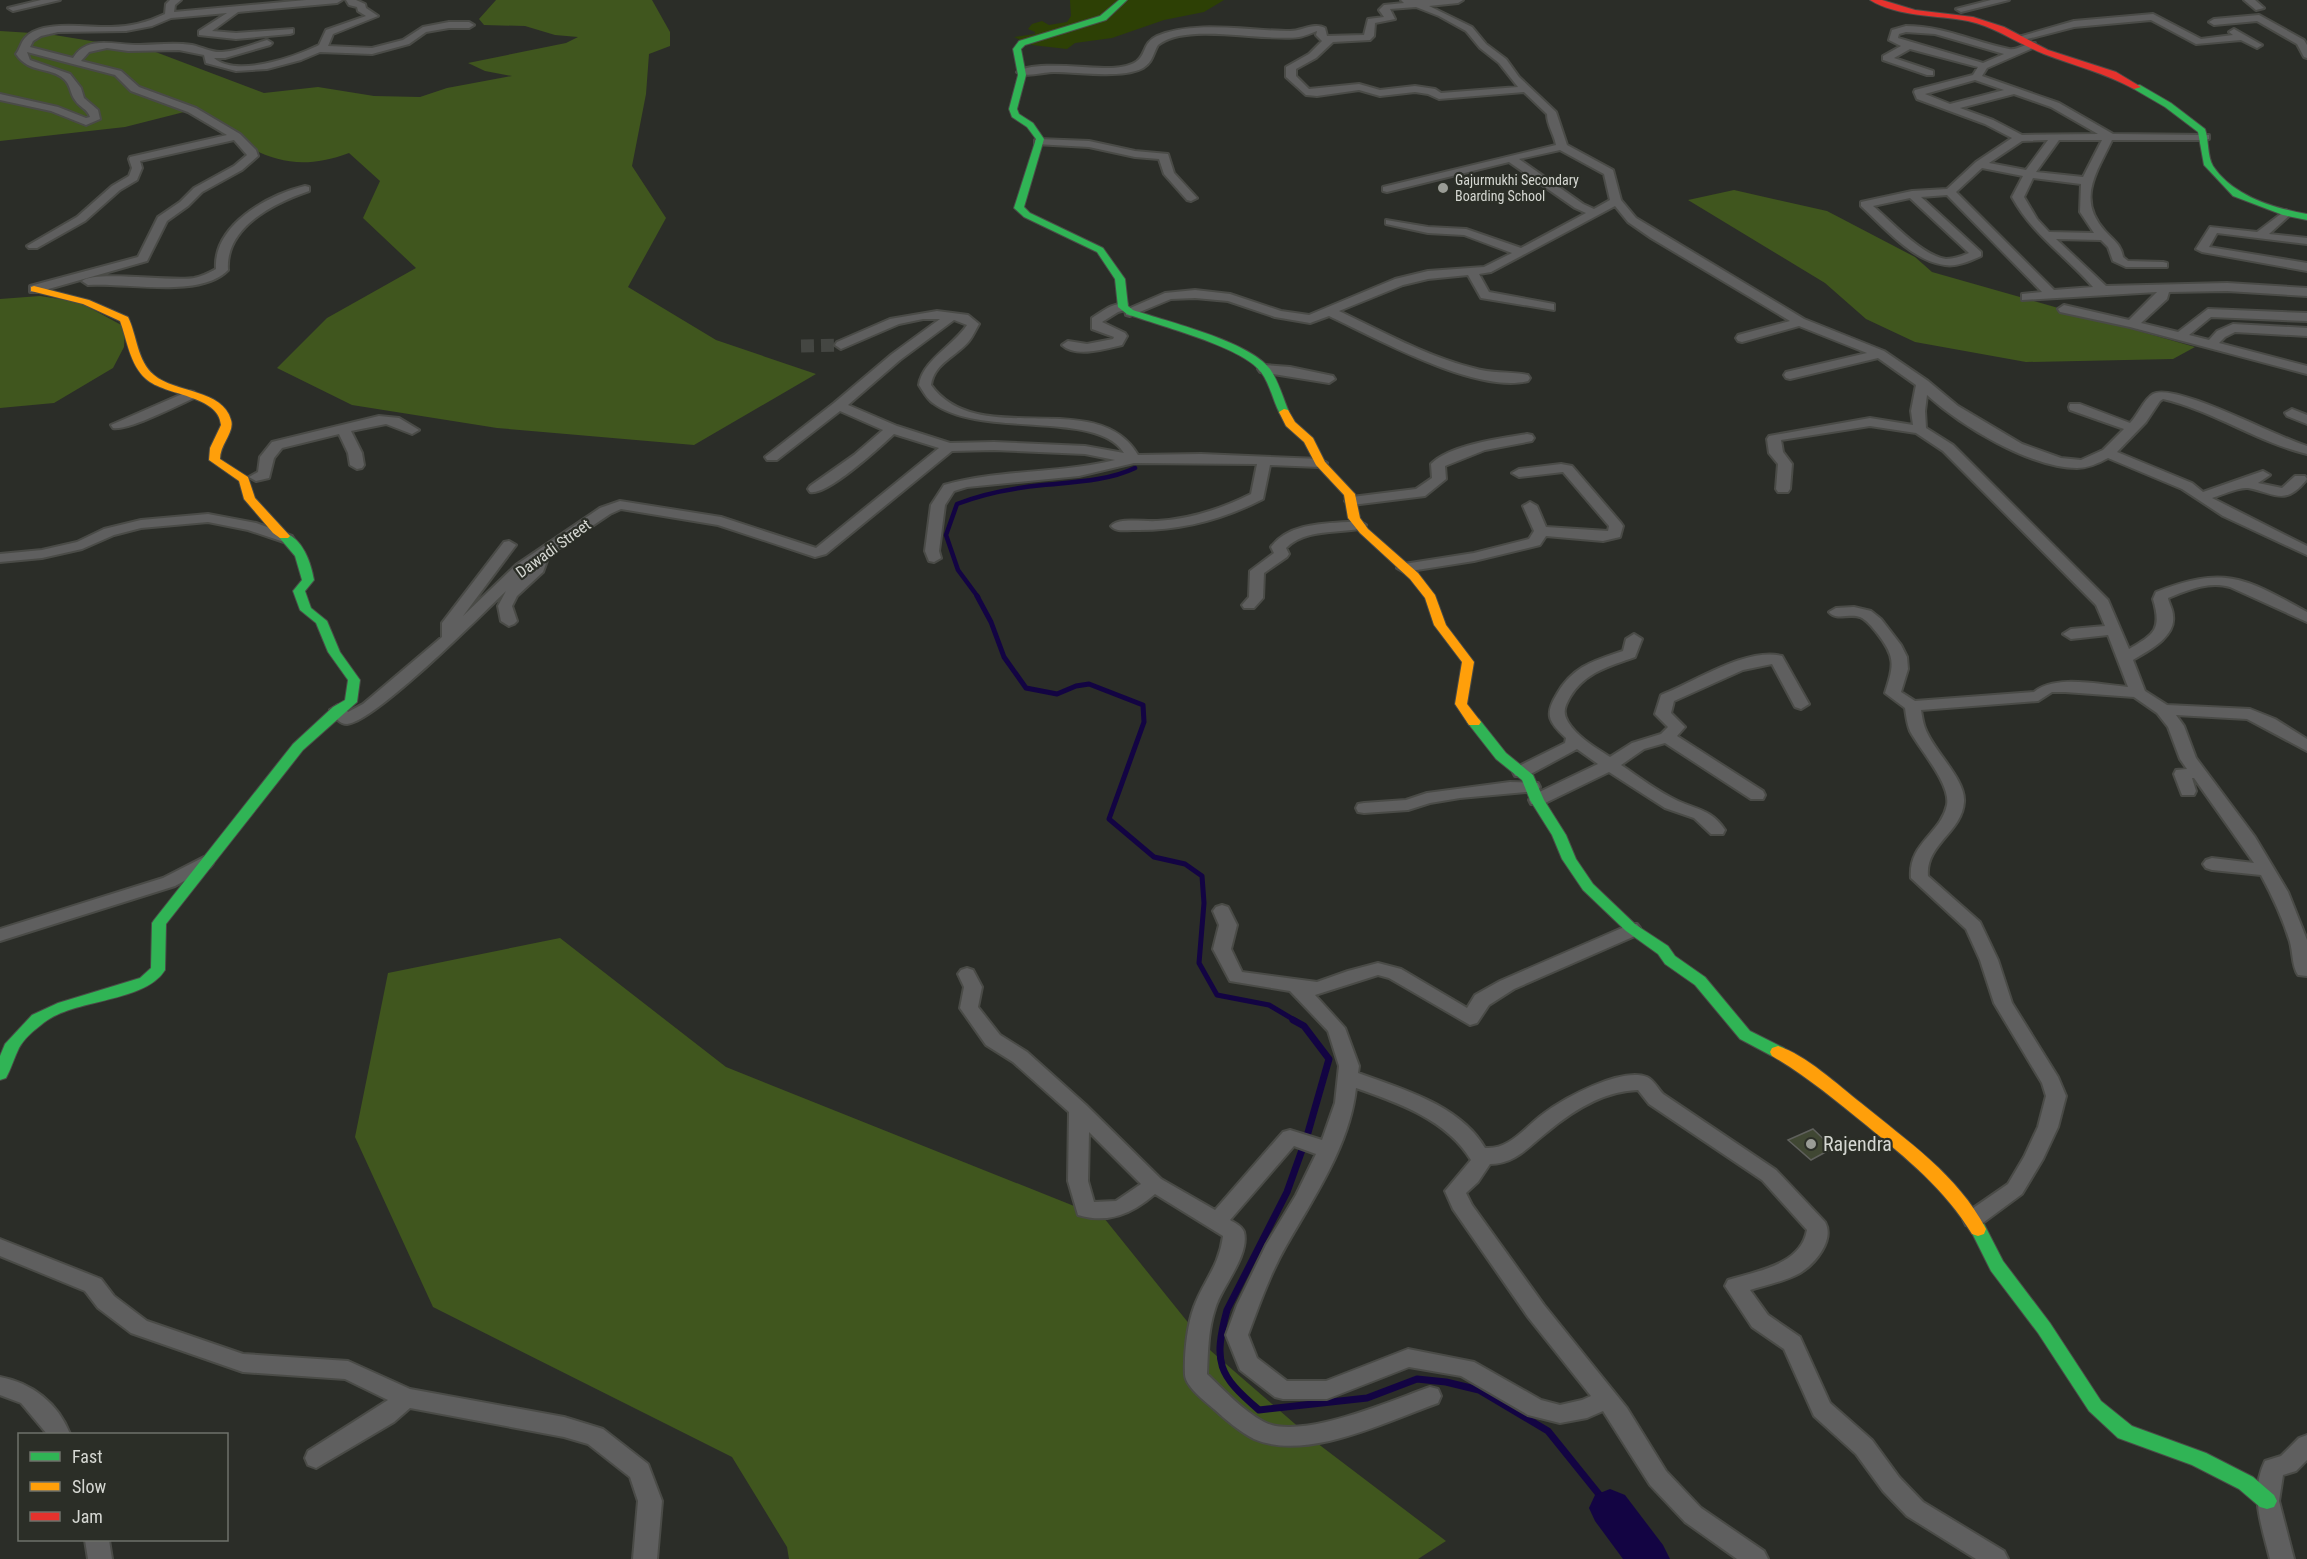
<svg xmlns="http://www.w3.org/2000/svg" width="2307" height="1559" viewBox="0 0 2307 1559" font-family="'Roboto Condensed',sans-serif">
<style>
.green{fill:#2d4005}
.forest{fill:#40561e}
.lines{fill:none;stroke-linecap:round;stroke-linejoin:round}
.stream-far2{stroke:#130443;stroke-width:4.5}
.stream-far1{stroke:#130443;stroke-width:5}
.stream{stroke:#130443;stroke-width:7}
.river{fill:#130443;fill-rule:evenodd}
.building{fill:#404733;stroke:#5f605c;stroke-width:1.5}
.street-tunnel{stroke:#444642;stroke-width:13;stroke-dasharray:13 7;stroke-linecap:butt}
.street-casing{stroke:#4a4b47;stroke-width:4}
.fast-casing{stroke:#4a4b47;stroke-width:2}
.slow-casing{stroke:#4a4b47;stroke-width:2}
.jam-casing{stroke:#4a4b47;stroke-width:2}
.street{fill:#5f5f5f;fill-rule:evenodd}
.fast{fill:#30b455;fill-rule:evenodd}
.slow{fill:#ff9f0a;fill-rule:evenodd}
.jam{fill:#e5322d;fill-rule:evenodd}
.poi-dot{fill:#9a9c96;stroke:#2b2e27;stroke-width:2}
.labels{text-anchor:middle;stroke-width:4.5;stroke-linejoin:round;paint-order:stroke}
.far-poi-label{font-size:14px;fill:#d5d7d2;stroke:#2b2e27;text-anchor:start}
.street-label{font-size:16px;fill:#d5d7d2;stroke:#2b2e27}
.near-poi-label{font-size:20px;fill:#d5d7d2;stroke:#2b2e27;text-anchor:start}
</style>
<rect width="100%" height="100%" fill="#2b2d28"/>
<path class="green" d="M1070 0H1224L1204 12 1164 20 1112 38 1075 43 1067 49 1032 45 1014 37 1035 34V32L1028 29 1032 24 1042 21 1049 25 1067 22 1071 16Z"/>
<path class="forest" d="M496 0H652L670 32V46L649 54 646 94 632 166 666 218 628 287 716 340 816 374 694 445 497 428 352 405 277 368 327 318 416 268 363 218 380 181 349 153C280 179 246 146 192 110L125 127 0 141V31L48 34 153 51 264 93 318 87 374 96 420 97 447 88 512 76 485 71 468 63 566 43 578 37 555 35 525 26 484 25 479 19Z
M1734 190 1827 211 1915 257 1932 272 2195 347 2173 359 2026 362 1915 342 1866 319 1825 283 1688 200Z
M40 296 79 302 125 327 124 347 113 368 54 403 0 408V299Z
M560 938 726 1067 1104 1218 1211 1351 1317 1443 1446 1541 1418 1559H789L787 1547 732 1457 433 1307 355 1137 388 973Z"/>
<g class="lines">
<path class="stream-far2" d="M978 597 958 570 946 535 957 504C985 493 1013 488 1043 485 1073 482 1108 481 1135 468"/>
<path class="stream-far1" d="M977 596 991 622 1004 657 1026 688 1057 694 1076 686 1089 684 1143 705 1144 722 1109 819 1154 857 1185 864 1202 876 1204 903 1199 963 1217 995 1269 1005 1296 1021"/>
<path class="stream" d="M1293 1020 1304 1026 1329 1059 1307 1136 1287 1192 1227 1310C1213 1363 1218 1375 1259 1410L1367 1398 1417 1379 1446 1382 1479 1390 1548 1431 1610 1508"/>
<path class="river" d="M1610 1489 1625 1495 1663 1545 1670 1559H1623L1595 1521 1589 1508 1595 1495Z"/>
</g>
<path class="building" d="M1813 1129 1833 1148 1811 1160 1788 1140Z"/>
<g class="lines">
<path class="street-tunnel" d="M801 346 841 345"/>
<defs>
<path id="street" d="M41 0H60L13 11 8 8Z
M170 0H181L175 5 174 12 306 0H342L337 3 238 12 212 31 236 33 293 29V33L290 34 236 39 199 35V31L227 13 171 18 152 26 126 31 58 32 41 36 33 41 30 47 73 58C87 35 114 45 136 45 155 45 173 42 192 45 202 47 212 53 222 52 237 51 253 44 267 40L272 43 270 45 225 58H214C236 78 295 57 319 45L326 30 366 16 358 11 357 7 349 5 346 0H356L365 4 366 8 378 16 333 34 328 46 372 48 403 40 423 27 449 22H469L474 25 469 28H449L426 32 409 44 372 54 320 52 301 60 267 69 236 71 206 63 204 55 179 50 128 51 107 48 89 52 81 61 121 71 139 87 196 108 240 134 256 150 258 156 242 170 202 192 188 206 167 221 147 261 38 292H30V286L138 257 158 217 180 202 194 188 234 166 247 155 234 140 140 161 142 168 137 180 120 190 85 221 37 248H29L27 246 77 217 112 186 129 176 132 168 129 159 130 157 227 135 188 112 131 91 115 75 27 52 30 60 70 74 81 88 84 98 98 110 100 119 86 125 51 111 0 100V94L58 107 86 118 90 117C87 108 80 108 75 100 70 94 71 85 64 79 50 66 29 74 16 54 20 49 21 42 25 38 41 19 89 28 111 27 130 27 148 22 165 14L166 4Z
M1401 0H1463L1458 3 1429 6 1472 27 1486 44 1506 59 1519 77 1556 112 1567 145 1613 170 1621 200 1636 218 1804 319 1884 351 1928 381 1958 406 2022 444 2061 458 2081 460 2103 450 2124 429 2070 410 2069 407 2070 404H2080L2130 423C2138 415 2144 399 2153 394 2175 382 2278 438 2307 446V454C2257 442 2214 411 2163 399L2160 401 2146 422 2117 452 2192 483 2203 492 2263 471 2270 475 2258 483 2282 488 2295 476H2305L2307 479C2285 507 2275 493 2248 488 2238 487 2222 495 2212 498L2307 546V555L2223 516 2182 489 2108 458C2099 463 2088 468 2077 468 2031 468 1961 426 1927 395L1925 411 1926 428 1953 445 2108 600 2129 649C2155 634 2162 629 2153 599L2156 592C2225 565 2245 578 2307 612V622L2230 587C2208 581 2188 590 2168 598 2169 604 2173 609 2173 616 2176 637 2148 651 2133 660L2145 691 2167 705 2250 709 2275 719 2307 739V751L2247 719 2176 715 2184 726 2196 758 2255 837 2288 892 2307 940V976L2298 975C2292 966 2293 953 2290 942 2283 919 2273 897 2261 875L2212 870 2206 868 2203 864 2206 860 2212 858 2254 863 2194 778H2192L2196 791 2194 795H2182L2174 774 2176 770 2187 769 2180 759 2168 727 2157 713 2134 697 2065 692H2052L2038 701 1921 710C1922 716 1923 723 1925 728 1933 751 1966 779 1964 802 1962 832 1925 845 1928 876L1980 922 1998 960 2012 1003 2058 1077 2066 1096 2058 1127 2043 1159 2022 1194 1980 1225 1973 1227 1966 1225 1963 1219 1966 1213 2008 1184 2024 1157 2038 1127 2046 1096 2042 1083 1994 1003 1980 960 1966 929 1911 878C1908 843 1941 834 1947 805 1951 784 1920 750 1910 731 1907 724 1906 715 1905 708L1885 693C1894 665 1896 657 1877 633 1872 627 1867 620 1860 617 1849 613 1836 621 1829 612L1836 608 1854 607 1871 611 1881 619 1901 645 1907 657 1908 669 1901 692 1915 701 2034 692C2055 674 2101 685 2128 687L2108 635 2071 639 2063 634 2071 629 2105 626 2096 605 1943 451 1916 433 1870 426 1781 440 1783 452 1792 464 1790 489 1788 492H1778L1776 489 1778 464 1769 453 1767 439 1769 436 1870 418 1913 425 1911 411 1916 385 1878 358 1790 379 1786 378 1784 375 1786 372 1867 353 1799 326 1742 342 1738 341 1736 338 1738 335 1790 321 1651 238 1628 222 1615 206 1491 272 1479 274 1489 292 1554 304V310L1481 298 1468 275 1428 279 1403 285 1339 311C1383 332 1426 356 1473 368 1491 374 1510 371 1528 375L1530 378 1528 381C1476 394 1376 338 1329 316L1310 323 1275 317 1228 301 1195 298 1171 299 1130 316 1126 315 1125 310 1118 312 1102 322 1125 333 1127 336 1122 345C1105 349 1076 358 1062 345L1068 341 1087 344 1113 339 1114 337 1092 329V318C1103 311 1113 302 1127 304L1128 309 1165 293 1195 290 1230 294 1281 311 1309 315 1395 279 1428 271 1484 267 1512 253 1464 235 1428 233 1386 224V220L1428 227 1466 229 1521 248 1586 213 1575 208 1509 162 1387 192 1383 191V187L1556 145C1554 134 1547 125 1547 114L1524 92 1439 99 1428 94 1415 92 1380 96 1359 90 1317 96 1306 95 1286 77V67L1309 54 1322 41 1316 35 1317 31C1311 33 1305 36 1299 37 1263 42 1186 22 1158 45 1153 53 1153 62 1143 68 1123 79 1077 72 1054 72 1043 72 1026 78 1017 72 1033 60 1091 69 1112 68 1154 65 1136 46 1157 36 1194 20 1250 31 1290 31 1302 31 1314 22 1325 28L1327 36 1364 35 1368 19 1384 17 1379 10 1384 5 1404 3ZM1416 7 1439 16 1466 31 1480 48 1499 63 1518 87 1441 93 1435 89 1415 86 1380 90 1359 84 1309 89 1296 76V69L1316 58 1333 42 1370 40 1374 36 1375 23 1395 19 1390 9ZM1560 150 1604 174 1610 200 1594 209 1583 204 1519 159Z
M1991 0H2009L1961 12 1956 9Z
M2244 0H2255L2264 8 2256 10Z
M2153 14 2201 39 2233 35 2229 32 2234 29 2262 45 2257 48 2241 40 2196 44 2151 20 2074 27 2020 41 2015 38 2074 21Z
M2259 15 2304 40 2307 45V58L2304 57 2297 44 2257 21 2214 25 2209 22 2214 19Z
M1906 26C1943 26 1974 42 2009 49 2018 51 2026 42 2035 43V47L1987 68 1982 76 2059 103 2113 134 2209 135V139L2205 140H2112C2097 172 2076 199 2105 231 2113 240 2121 244 2123 257L2128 261 2163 262 2167 263V267H2126L2113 261 2108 247 2101 240 2056 239 2106 286 2227 283 2307 288V296L2227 291 2169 292 2167 299 2141 323 2178 332 2208 309 2307 313V321L2211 317 2189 335 2209 340 2217 331 2233 324 2307 328V336L2235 332 2225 337 2219 343 2307 366V374L2130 327 2060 312 2058 309 2064 305 2129 320 2157 292 2022 300V294L2042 292 1947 195 1921 197 1981 252V256C1970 261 1957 267 1945 265 1912 261 1884 227 1861 206V202L1912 191 1947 189 1976 162 2012 138 1985 124 1917 99 1914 92 1915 90 1973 75 1978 67 1910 49 1894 58 1933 71V75H1927L1883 60V56L1901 46 1889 40 1892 30ZM1906 32 1935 34 2004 54 1983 63 1898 38 1899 34ZM1975 80 2004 90 1950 104 1925 94ZM2014 94 2051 107 2098 134 2022 135 1993 120 1960 108ZM2048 140 2026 170 1989 163 2022 141ZM2059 140H2102L2083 177 2036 172ZM1982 168 2023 176 2012 197C2032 234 2066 256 2093 287L2054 290 1956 192ZM2033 178 2081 184 2080 212 2094 233 2049 232 2037 219 2024 197ZM1910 198 1969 253C1962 256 1954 259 1946 259 1922 256 1891 221 1873 206Z
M1039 139 1089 141 1135 151 1168 154 1174 173 1197 198 1191 201 1187 200 1164 174 1159 159 1135 157 1089 147 1035 144V140Z
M305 186 309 187V191C274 203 225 227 228 270 200 299 125 282 88 285L82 281C95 270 171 282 194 278 203 276 209 273 216 269 213 225 268 195 305 186Z
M2286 210 2292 213 2290 215 2269 234 2307 238V244L2217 233 2209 247 2307 263V271L2202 252 2196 249 2210 227 2257 232Z
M937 311 968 315 979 324C976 329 973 336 969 341 957 356 934 363 931 385 978 451 1097 385 1138 455L1201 454 1320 459 1327 463 1320 467 1270 465 1263 499C1222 520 1179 531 1133 530 1125 530 1116 532 1111 526 1119 517 1144 522 1157 521 1191 519 1221 509 1251 494L1257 464 1134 463 1079 476 967 487 954 491 945 505 939 551 941 558 934 562 929 561 925 551 931 505 944 485C1000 469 1059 474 1115 460L1085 454 994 450 952 451 826 554 815 557 718 525 621 509 610 514 549 555 543 572 517 596 512 606 517 621 514 624 509 626 501 621 498 606 506 591C481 615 375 722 347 724 339 724 334 716 330 710L338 705 344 707 348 712 363 704 442 637V623L504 542 509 541 516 545 463 616 516 565 600 508 620 501 721 517 816 548 939 448 894 434C880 447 827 496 810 492L808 489 810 486 854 455 883 430 840 411 777 460H767L765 457 834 403 892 354 940 319H923L899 324 841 349 835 345 837 342 890 319ZM954 320 967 325C954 345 922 361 919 385 923 391 927 399 933 403 981 439 1098 409 1124 453L1085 446 994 442 950 443 897 426 848 405 900 360Z
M1264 365 1290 367 1333 376 1335 379 1329 383 1260 372 1258 369 1260 366Z
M189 391 194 392 195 395 194 398C178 405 128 431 113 428L111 425Z
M2292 409 2307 415V424L2287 416 2285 413Z
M379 416 399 418 419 430 412 434 386 424 351 431 362 453 364 465 362 468 357 469 350 465 348 453 339 434 282 448 274 458 269 478 256 481 249 477 258 472 260 457 272 442Z
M1527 434 1532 435 1534 438 1532 441 1485 450 1445 466 1446 479 1425 496 1352 505 1345 501 1352 497 1416 489 1432 478 1431 464C1449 445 1501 438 1527 434Z
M1561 464 1572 466 1621 523 1623 526 1620 537 1603 541 1546 536 1540 545 1474 561 1404 572 1397 568 1404 564 1474 553 1529 539 1534 531 1523 506 1530 502 1537 506 1546 527 1608 531 1609 526 1563 472 1519 477 1512 473 1519 469Z
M208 514 256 523 292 536 294 539 287 543 248 530 208 522 141 528 114 535 82 549 42 558 0 562V554L42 550 77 542 104 529 141 520Z
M1359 521 1366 525 1364 528C1338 534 1306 528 1286 548L1289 554 1287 557 1264 573 1263 598 1254 608H1244L1242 605 1249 597 1250 571 1274 553 1271 547C1290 521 1330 524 1359 521Z
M1634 634 1642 639 1635 657C1610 666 1585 672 1570 697 1565 706 1562 712 1568 722 1577 737 1596 748 1610 757L1632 743 1661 734 1668 727 1655 714 1661 695C1695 682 1746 647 1782 656L1809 704 1801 709 1795 707 1772 664 1743 670 1674 701 1671 713 1685 727 1677 736 1763 791 1765 795 1763 799H1751L1665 743 1644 749 1621 765C1639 777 1658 792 1678 801 1698 810 1712 810 1725 830L1723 834H1711L1694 818 1665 808 1609 772 1543 804H1531L1529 800 1531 796 1598 764 1577 749 1527 776H1515L1513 772 1515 768 1565 743 1566 738C1549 722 1544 715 1557 694 1573 666 1594 661 1623 651L1626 639Z
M1510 782 1538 783 1540 787 1538 791 1460 798 1430 803 1408 810 1364 813 1358 812 1356 808 1358 804 1364 803 1406 800 1427 793Z
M204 857 210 859 213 863 210 867 175 886 0 941V929L163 878Z
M1222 905 1228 907 1237 925 1231 949 1242 972 1317 982 1348 971 1378 963 1401 969 1467 1008 1475 995 1500 981 1622 928 1625 924H1637L1640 928 1635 936 1514 989 1489 1005 1477 1023 1470 1025 1389 978 1378 975 1315 995 1345 1028 1359 1066 1358 1073C1402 1089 1460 1105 1485 1148 1510 1150 1525 1127 1543 1114 1564 1098 1621 1067 1647 1077 1654 1080 1658 1089 1663 1094L1776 1170 1825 1222C1835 1240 1815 1264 1800 1273 1786 1281 1766 1285 1750 1290L1768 1315 1800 1337 1830 1403 1872 1440 1899 1477 1923 1502 2004 1551 2008 1559H1976L1907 1516 1883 1491 1856 1454 1814 1416 1784 1349 1752 1327 1725 1286 1728 1280C1757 1271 1801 1265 1807 1230L1762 1180 1649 1104 1638 1090C1603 1091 1572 1111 1546 1133 1528 1147 1515 1164 1490 1164L1478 1182 1466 1193 1472 1205 1544 1305 1627 1408 1666 1471 1701 1508 1764 1551 1768 1559H1737L1685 1522 1650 1485 1603 1411 1587 1418 1560 1423 1528 1415 1461 1376 1409 1367 1327 1399H1283L1275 1397 1240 1370 1226 1335 1237 1305 1266 1245 1296 1195 1316 1154 1294 1146 1230 1220C1235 1223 1242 1226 1244 1232 1250 1256 1221 1287 1215 1309 1208 1330 1208 1352 1207 1374 1224 1390 1243 1411 1264 1422 1301 1441 1392 1400 1430 1387L1438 1389 1441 1396 1438 1403C1387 1421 1307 1462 1254 1439 1240 1432 1225 1419 1214 1409 1205 1401 1186 1387 1185 1375 1184 1354 1187 1326 1194 1307 1204 1280 1219 1267 1223 1236L1155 1194C1132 1214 1108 1224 1078 1215L1068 1181 1069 1112 1013 1062 986 1045 960 1008 964 987 958 974 961 970 967 968 973 970 982 987 978 1007 1000 1035 1027 1052 1086 1105 1161 1179 1215 1210 1283 1132 1290 1130 1322 1140 1335 1103 1339 1066 1328 1031 1290 991 1230 981 1213 949 1219 925 1213 911 1216 907ZM1356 1088C1399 1103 1447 1120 1471 1160L1445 1191 1453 1209 1528 1317 1591 1396 1582 1400 1560 1405 1541 1400 1474 1362 1408 1349 1326 1381H1287L1257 1358 1248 1335C1259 1305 1270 1274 1286 1246 1314 1197 1350 1145 1356 1088ZM1089 1132 1141 1184 1116 1201 1094 1202 1088 1181Z
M0 1239 101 1279 114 1296 147 1321 243 1354 348 1361 410 1389 564 1417 603 1429 648 1464 662 1501 657 1559H633L638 1501 630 1477 588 1444 564 1437 410 1408 394 1422 316 1468 308 1465 305 1458 308 1451 388 1400 345 1379 243 1372 131 1333 98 1308 85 1291 0 1256Z
M0 1377C32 1383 58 1403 70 1434H47L21 1403 0 1395Z
M2307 1435V1460L2296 1471 2283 1475 2279 1501 2294 1559H2270C2262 1526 2249 1494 2265 1461L2281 1456 2299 1438Z
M85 1540H109L112 1559H88Z"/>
<path id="fast" d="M1119 0H1127L1106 20 1025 45 1021 49 1026 75 1017 109 1019 114 1033 123 1044 139 1024 207 1030 213 1103 248 1125 279 1128 306 1133 310C1168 322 1249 341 1270 369 1279 382 1283 398 1289 412L1288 414H1280C1273 401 1270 384 1261 372 1241 346 1159 326 1127 314L1118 307 1115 279 1097 252 1024 217 1014 208 1036 139 1027 127 1012 117 1009 109 1018 75 1013 49 1019 41 1100 16Z
M2134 85H2140L2171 103 2205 129C2209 140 2207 156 2213 166 2233 196 2273 208 2307 214V220L2283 215 2233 196 2204 165 2198 132 2165 107 2134 89Z
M284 533C303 538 311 563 314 580L305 591 311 608 327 621 340 652 360 680 357 702 303 750 166 924 165 970C144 1004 71 998 41 1025 33 1031 23 1040 19 1048 14 1058 11 1069 6 1078L0 1080V1056L5 1044 32 1015 58 1003 140 978 151 968 152 923 154 920 293 744 333 707 345 700 348 680 328 652 316 623 300 610 293 591 302 580 295 556 278 536Z
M1474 718 1479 719 1506 753 1533 775 1544 800 1566 835 1576 859 1593 884 1636 925 1668 946 1675 956 1705 977 1750 1031 1784 1048 1786 1052 1784 1056H1772L1740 1039 1695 985 1665 964 1658 954 1626 931 1583 890 1562 859 1552 835 1530 800 1522 780 1496 759 1467 722Z
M1978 1222 1984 1224 2003 1261 2050 1323 2101 1401 2132 1426 2206 1453 2253 1477 2274 1495 2277 1501 2274 1507 2267 1509 2260 1507 2239 1489 2192 1465 2118 1438 2089 1411 2038 1333 1991 1271 1970 1229 1972 1224Z"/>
<path id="slow" d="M34 286 89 300 128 317C137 335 137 361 154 375 175 393 223 389 231 420 235 432 220 444 220 459L248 477 255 498 290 536 288 538H280L273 533 244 499 239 481 209 460 210 448 221 425C219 395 165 396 146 379 130 365 127 340 120 321L83 304 31 291V287Z
M1284 409 1288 410 1295 422 1313 438 1325 462 1355 494 1360 518 1368 529 1418 573 1435 595 1446 625 1474 662 1467 704 1481 722 1479 725H1469L1455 704 1462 662 1434 625 1425 598 1410 579 1360 533 1348 518 1344 495 1316 465 1304 442 1286 426 1279 412Z
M1778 1046C1806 1055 1838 1085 1861 1103 1907 1141 1958 1175 1986 1229L1984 1234 1978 1236 1972 1234C1945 1189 1906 1158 1866 1125 1835 1100 1806 1076 1772 1056L1770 1052 1772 1048Z"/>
<path id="jam" d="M1870 0H1882L1915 10 1973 17 2004 27 2048 50 2116 72 2141 87 2134 89C2105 73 2075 66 2044 54 2018 44 1996 27 1968 21 1938 15 1897 17 1870 0Z"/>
</defs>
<use href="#street" class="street-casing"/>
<use href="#fast" class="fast-casing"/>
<use href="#slow" class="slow-casing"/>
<use href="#jam" class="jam-casing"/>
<use href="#street" class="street"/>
<use href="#fast" class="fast"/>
<use href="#slow" class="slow"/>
<use href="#jam" class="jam"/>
</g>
<g class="poi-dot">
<circle cx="1443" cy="188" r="6"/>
<circle cx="1811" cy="1144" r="6"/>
</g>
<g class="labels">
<g class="far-poi-label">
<text x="1455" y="185">Gajurmukhi Secondary<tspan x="1455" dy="16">Boarding School</tspan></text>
</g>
<g class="street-label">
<text transform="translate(553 548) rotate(-36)" y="6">Dawadi Street</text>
</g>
<g class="near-poi-label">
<text x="1823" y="1151">Rajendra</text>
</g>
</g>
<rect x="18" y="1433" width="210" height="108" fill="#2b2e27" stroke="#6f726b" stroke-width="1.5"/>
<rect x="30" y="1452" width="30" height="9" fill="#30b455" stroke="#6f726b" stroke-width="1.5"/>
<text x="72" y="1463" font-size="18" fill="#d5d7d2">Fast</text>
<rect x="30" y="1482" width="30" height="9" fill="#ff9f0a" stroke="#6f726b" stroke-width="1.5"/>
<text x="72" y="1493" font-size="18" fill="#d5d7d2">Slow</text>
<rect x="30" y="1512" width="30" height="9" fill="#e5322d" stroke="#6f726b" stroke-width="1.5"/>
<text x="72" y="1523" font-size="18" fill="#d5d7d2">Jam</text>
</svg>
